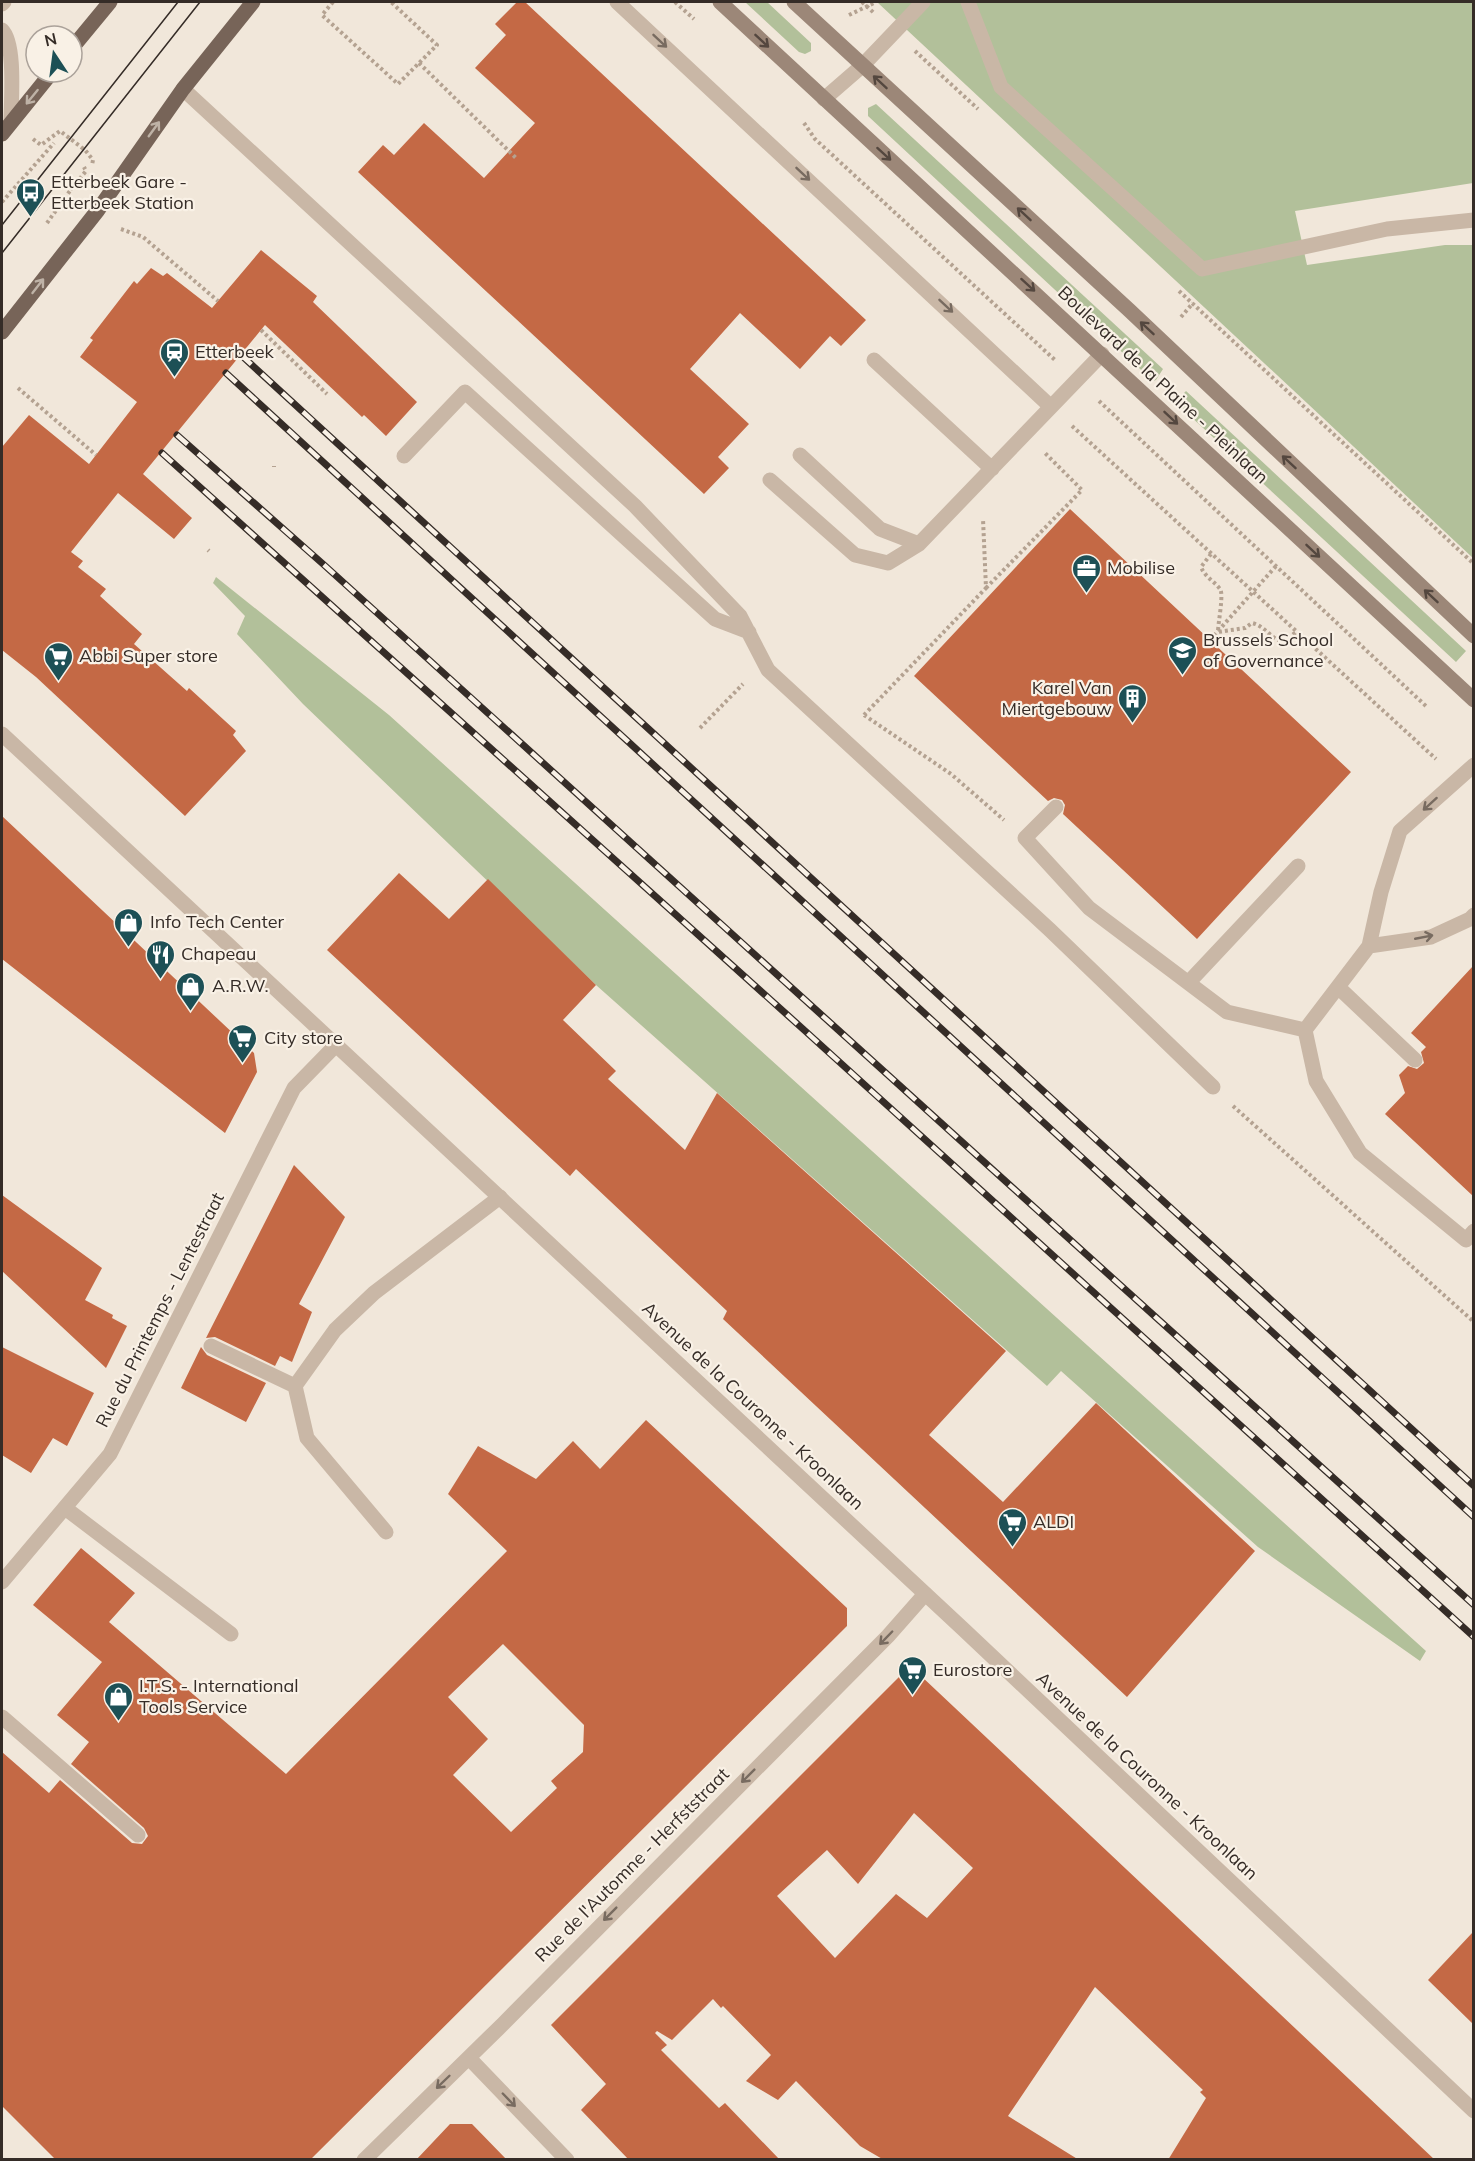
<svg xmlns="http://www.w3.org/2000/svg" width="1475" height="2161" viewBox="0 0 1475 2161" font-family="Mulish,sans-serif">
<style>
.green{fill:#b2c09a}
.building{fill:#c46945;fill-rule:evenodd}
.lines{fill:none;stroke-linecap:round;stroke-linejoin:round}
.path{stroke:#b4a291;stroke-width:4;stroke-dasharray:3 3;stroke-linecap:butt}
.service{stroke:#c9b7a6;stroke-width:15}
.minor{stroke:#c9b7a6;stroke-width:15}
.tertiary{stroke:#c9b7a6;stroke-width:15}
.secondary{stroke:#9c8778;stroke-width:15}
.primary{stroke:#776458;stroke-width:15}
.tram{stroke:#352c27;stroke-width:1.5}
.rail-casing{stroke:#352c27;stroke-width:7}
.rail{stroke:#f9f1e6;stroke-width:4.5;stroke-dasharray:14;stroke-linecap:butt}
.oneway{stroke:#786b60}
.oneway2{stroke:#54473f}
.oneway3{stroke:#beb2a6}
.labels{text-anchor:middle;stroke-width:4.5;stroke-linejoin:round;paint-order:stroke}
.poi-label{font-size:18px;fill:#352c27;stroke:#f9f1e6;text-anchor:start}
.street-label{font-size:18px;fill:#352c27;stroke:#f9f1e6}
</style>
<rect width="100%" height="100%" fill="#f1e7da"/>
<path class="green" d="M745 2H767L811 43V51L805 54 799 52Z
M877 2H1473V183L1295 211 1307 265 1445 245H1473V558Z
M876 104 1163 369 1156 380 1153 381 868 116V108Z
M1186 391 1466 651 1456 662 1175 402Z
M216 577 389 715 1426 1651 1420 1661 1258 1547 1061 1371 1047 1386 596 985 303 704 237 634 245 616 213 583Z"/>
<path class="building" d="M517 2H525L866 320 841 346 830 336 800 369 740 313 690 369 749 424 718 457 729 468 704 494 358 172 383 145 394 155 424 123 484 178 535 123 475 68 506 35 495 24Z
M261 250 317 296 313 302 417 402 386 436 364 415 362 417 265 325 143 474 192 518 174 539 118 493 71 552 83 561 78 567 106 589 100 596 142 634 134 644 187 691 189 688 236 731 233 735 246 751 185 816 36 677 2 650V447L29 415 89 464 137 402 80 357 93 340 90 338 134 281 137 284 151 268 163 276 167 273 212 308Z
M1070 509 1351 772 1197 939 1063 814 1065 805 1062 800 1054 798 1048 801 914 676Z
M2 816 254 1053 257 1072 225 1133 2 959Z
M399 873 449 919 488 879 596 985 563 1020 616 1071 608 1079 685 1150 717 1093 1006 1351 929 1435 1003 1502 1096 1403 1255 1551 1127 1697 723 1319 727 1311 576 1169 570 1176 327 950Z
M1473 966V1196L1385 1114 1405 1093 1399 1075 1408 1066 1417 1069 1424 1063 1421 1052 1426 1047 1411 1033Z
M294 1165 345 1217 299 1304 312 1312 292 1362 280 1356 275 1366 215 1337 206 1338Z
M2 1195 102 1268 85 1300 113 1315 112 1318 127 1326 106 1368 2 1271Z
M2 1347 94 1393 67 1446 53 1438 31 1473 2 1455Z
M201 1347 207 1355 266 1383 246 1422 181 1388Z
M646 1420 847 1608V1626L310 2160H56L2 2106V1752L49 1793 60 1780 132 1843 142 1844 148 1836 144 1828 71 1764 89 1742 57 1715 102 1662 33 1605 81 1548 135 1593 109 1622 286 1774 507 1551 448 1494 478 1446 536 1479 573 1441 600 1469ZM503 1644 584 1725 583 1752 551 1781 557 1788 511 1832 453 1775 488 1739 448 1697Z
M901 1675H920L1435 2160H1168L1206 2098 1200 2092 1203 2090 1095 1987 1008 2116 1079 2160H884L860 2146 796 2081 778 2100 746 2081 771 2055 723 2006 721 2008 713 1999 672 2040 657 2031 655 2033 667 2045 661 2050 719 2108 725 2103 780 2160H629L581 2110 606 2084 551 2025ZM914 1813 973 1868 927 1918 896 1894 835 1958 777 1896 827 1850 858 1884Z
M1473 1932V2024L1428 1980Z
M450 2124H472L507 2160H416Z"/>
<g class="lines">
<path class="path" d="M333 2 322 15 398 84 437 45 391 2
M675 2 694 19
M862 2 874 13
M849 15 876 2
M915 51 978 109
M419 63 516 158
M804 123 815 139 1056 361
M33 139 41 145 60 131 85 150 93 160 92 165
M72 188 86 171 84 167
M2 202 54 143
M47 223 72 188 75 191
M121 229 143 237 218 301
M1179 291 1474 564
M1181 317 1193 303
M261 330 327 394
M18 388 96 455
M1099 401 1427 707
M1072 426 1436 759
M274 466V467
M208 550 209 551
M1211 554 1201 567C1205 577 1214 581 1220 589 1224 594 1218 623 1218 632L1245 628 1252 623C1265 626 1271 639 1283 642L1296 632
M986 588 1082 490 1045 453
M1210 640 1276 566
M864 715 951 774 1004 820
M864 715 986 588 983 519
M700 728 743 684
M1233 1106 1474 1322"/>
<path class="service" d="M617 2 1050 406
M968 2 1001 87 1202 269 1387 229 1474 220
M2 4 4 2
M2 30C16 44 11 101 11 122
M862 66 923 2
M183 89 635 506 740 616 768 670 1050 930 1213 1087
M874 360 992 469
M800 455 880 529 919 544
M404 456 465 392 715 619 749 632
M770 480 855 555 888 563 919 544 1102 354
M1474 765 1400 831 1381 892 1369 946 1305 1030 1316 1081 1360 1153 1466 1240 1474 1231
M1056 807 1025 838 1089 908 1227 1012 1305 1030
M1369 946 1431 937 1470 919 1474 915
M1189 982 1298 866
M1338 987 1415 1060
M211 1346 295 1386 307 1438 386 1532
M295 1386 335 1330 374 1293 500 1197
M65 1508 231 1634
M2 1717 138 1835"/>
<path class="minor" d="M824 99 862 66
M2 1582 110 1454 294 1088 336 1045
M469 2058 567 2160
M364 2160 503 2024 888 1636 925 1594"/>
<path class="tertiary" d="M2 734 962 1628 1474 2111"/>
<path class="secondary" d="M720 2 1474 700
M794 2 1129 310 1474 636"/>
<path class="primary" d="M72 48 110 2
M2 134 52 72
M2 332 98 210 183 89 253 2"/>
<path class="tram" d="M2 225 178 2
M2 253 200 2"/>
<defs>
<path id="rail" d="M241 355 1474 1486
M226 373 1474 1517
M177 435 323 564 1474 1605
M162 453 803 1029 1474 1637"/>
</defs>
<use href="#rail" class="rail-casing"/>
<use href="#rail" class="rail"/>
</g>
<defs><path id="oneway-shaft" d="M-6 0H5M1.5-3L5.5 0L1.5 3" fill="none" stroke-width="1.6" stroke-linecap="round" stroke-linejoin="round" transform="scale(1.5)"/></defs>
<g class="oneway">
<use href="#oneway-shaft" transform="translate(660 41) rotate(43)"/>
<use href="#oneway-shaft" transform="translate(803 174) rotate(43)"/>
<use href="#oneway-shaft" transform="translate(946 306) rotate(43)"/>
<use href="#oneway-shaft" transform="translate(1430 804) rotate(138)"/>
<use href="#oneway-shaft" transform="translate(1424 937) rotate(-11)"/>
<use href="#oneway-shaft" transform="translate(886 1638) rotate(134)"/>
<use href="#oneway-shaft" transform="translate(748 1776) rotate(135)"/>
<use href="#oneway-shaft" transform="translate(610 1914) rotate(135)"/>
<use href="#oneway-shaft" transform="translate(443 2082) rotate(136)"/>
<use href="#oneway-shaft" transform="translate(509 2100) rotate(46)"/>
</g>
<g class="oneway2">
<use href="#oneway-shaft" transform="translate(762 41) rotate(43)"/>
<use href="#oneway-shaft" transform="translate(880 82) rotate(-137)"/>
<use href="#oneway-shaft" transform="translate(884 154) rotate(42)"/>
<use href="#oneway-shaft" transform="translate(1024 214) rotate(-137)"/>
<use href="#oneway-shaft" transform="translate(1028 285) rotate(42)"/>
<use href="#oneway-shaft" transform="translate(1147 328) rotate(-137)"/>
<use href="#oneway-shaft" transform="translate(1171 418) rotate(43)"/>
<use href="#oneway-shaft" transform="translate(1289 462) rotate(-137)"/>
<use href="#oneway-shaft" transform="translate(1313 551) rotate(43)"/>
<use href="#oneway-shaft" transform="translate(1431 596) rotate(-137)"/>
</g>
<g class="oneway3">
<use href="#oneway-shaft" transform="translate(32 97) rotate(129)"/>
<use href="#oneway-shaft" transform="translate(154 129) rotate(-54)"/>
<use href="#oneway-shaft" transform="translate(38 286) rotate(-52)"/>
</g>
<defs>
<symbol id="bus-pin" viewBox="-11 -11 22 30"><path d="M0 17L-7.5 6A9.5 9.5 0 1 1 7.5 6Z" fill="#1d5056" stroke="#f9f1e6"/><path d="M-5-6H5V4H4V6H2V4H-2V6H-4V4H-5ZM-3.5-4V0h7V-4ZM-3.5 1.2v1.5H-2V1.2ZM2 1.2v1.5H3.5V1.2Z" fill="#fff"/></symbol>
<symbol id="station-pin" viewBox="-11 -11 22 30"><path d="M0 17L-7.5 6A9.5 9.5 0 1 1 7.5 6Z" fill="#1d5056" stroke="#f9f1e6"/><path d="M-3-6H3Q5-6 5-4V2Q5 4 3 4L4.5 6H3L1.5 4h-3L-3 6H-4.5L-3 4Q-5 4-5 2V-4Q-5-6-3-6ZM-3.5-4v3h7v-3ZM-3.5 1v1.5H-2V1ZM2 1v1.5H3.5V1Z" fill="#fff"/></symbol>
<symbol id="office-pin" viewBox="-11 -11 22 30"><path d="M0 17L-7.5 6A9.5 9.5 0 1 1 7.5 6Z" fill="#1d5056" stroke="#f9f1e6"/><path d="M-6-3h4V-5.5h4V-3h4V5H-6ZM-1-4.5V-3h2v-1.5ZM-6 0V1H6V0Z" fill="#fff"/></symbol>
<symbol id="university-pin" viewBox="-11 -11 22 30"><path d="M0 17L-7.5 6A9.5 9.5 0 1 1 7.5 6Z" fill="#1d5056" stroke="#f9f1e6"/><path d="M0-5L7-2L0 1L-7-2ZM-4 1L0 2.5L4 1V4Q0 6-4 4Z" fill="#fff"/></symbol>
<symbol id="supermarket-pin" viewBox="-11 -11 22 30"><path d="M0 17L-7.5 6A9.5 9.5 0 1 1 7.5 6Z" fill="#1d5056" stroke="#f9f1e6"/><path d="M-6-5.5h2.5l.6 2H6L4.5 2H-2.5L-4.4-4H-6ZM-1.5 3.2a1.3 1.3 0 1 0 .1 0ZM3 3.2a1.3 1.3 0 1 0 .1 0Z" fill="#fff"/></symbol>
<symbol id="building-pin" viewBox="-11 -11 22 30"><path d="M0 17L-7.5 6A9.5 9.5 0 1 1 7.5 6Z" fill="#1d5056" stroke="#f9f1e6"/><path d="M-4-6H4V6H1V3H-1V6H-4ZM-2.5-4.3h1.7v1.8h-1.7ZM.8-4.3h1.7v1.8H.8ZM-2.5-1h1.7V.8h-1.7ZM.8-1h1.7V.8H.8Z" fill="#fff"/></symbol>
<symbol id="shop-pin" viewBox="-11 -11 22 30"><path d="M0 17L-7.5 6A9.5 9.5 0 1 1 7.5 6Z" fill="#1d5056" stroke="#f9f1e6"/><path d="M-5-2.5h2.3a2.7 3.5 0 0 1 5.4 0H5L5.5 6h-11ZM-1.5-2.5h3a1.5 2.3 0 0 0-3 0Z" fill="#fff"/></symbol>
<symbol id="restaurant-pin" viewBox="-11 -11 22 30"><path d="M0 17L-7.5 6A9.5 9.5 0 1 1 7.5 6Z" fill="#1d5056" stroke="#f9f1e6"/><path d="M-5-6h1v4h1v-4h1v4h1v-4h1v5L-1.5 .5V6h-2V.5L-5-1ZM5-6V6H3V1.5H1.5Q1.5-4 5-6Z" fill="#fff"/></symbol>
</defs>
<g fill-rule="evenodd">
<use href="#bus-pin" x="14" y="176" width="33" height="45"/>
<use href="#station-pin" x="158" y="336" width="33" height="45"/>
<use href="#office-pin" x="1070" y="552" width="33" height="45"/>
<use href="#university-pin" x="1166" y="634" width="33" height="45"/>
<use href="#supermarket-pin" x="42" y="640" width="33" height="45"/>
<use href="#building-pin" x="1116" y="682" width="33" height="45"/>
<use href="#shop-pin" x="112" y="906" width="33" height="45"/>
<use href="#restaurant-pin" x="144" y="938" width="33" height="45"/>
<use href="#shop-pin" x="174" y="970" width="33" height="45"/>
<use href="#supermarket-pin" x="226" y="1022" width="33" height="45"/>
<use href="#supermarket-pin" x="996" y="1506" width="33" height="45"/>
<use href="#supermarket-pin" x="896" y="1654" width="33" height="45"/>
<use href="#shop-pin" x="102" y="1680" width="33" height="45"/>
</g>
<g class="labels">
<g class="poi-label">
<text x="51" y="188">Etterbeek Gare -<tspan x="51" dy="21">Etterbeek Station</tspan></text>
<text x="195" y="358">Etterbeek</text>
<text x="1107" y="574">Mobilise</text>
<text x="1203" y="646">Brussels School<tspan x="1203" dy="21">of Governance</tspan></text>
<text x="79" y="662">Abbi Super store</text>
<text x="1112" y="694" text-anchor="end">Karel Van<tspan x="1112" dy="21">Miertgebouw</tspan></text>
<text x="150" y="928">Info Tech Center</text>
<text x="181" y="960">Chapeau</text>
<text x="212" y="992">A.R.W.</text>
<text x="264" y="1044">City store</text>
<text x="1033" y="1528">ALDI</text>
<text x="933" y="1676">Eurostore</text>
<text x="139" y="1692">I.T.S. - International<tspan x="139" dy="21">Tools Service</tspan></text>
</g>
<g class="street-label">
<text transform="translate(1163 385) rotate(43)" y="6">Boulevard de la Plaine - Pleinlaan</text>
<text transform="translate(160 1310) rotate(-63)" y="6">Rue du Printemps - Lentestraat</text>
<text transform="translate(753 1406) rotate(43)" y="6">Avenue de la Couronne - Kroonlaan</text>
<text transform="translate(1147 1776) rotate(43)" y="6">Avenue de la Couronne - Kroonlaan</text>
<text transform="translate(632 1865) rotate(-45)" y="6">Rue de l'Automne - Herfststraat</text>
</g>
</g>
<rect width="1475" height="2161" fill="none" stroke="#352c27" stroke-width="6"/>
<g transform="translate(54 54) rotate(347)"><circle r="28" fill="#f9f1e6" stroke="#aba29a" stroke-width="1.5"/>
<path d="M0-4.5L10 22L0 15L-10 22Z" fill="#1d5056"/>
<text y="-9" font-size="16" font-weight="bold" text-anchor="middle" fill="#352c27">N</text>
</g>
</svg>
